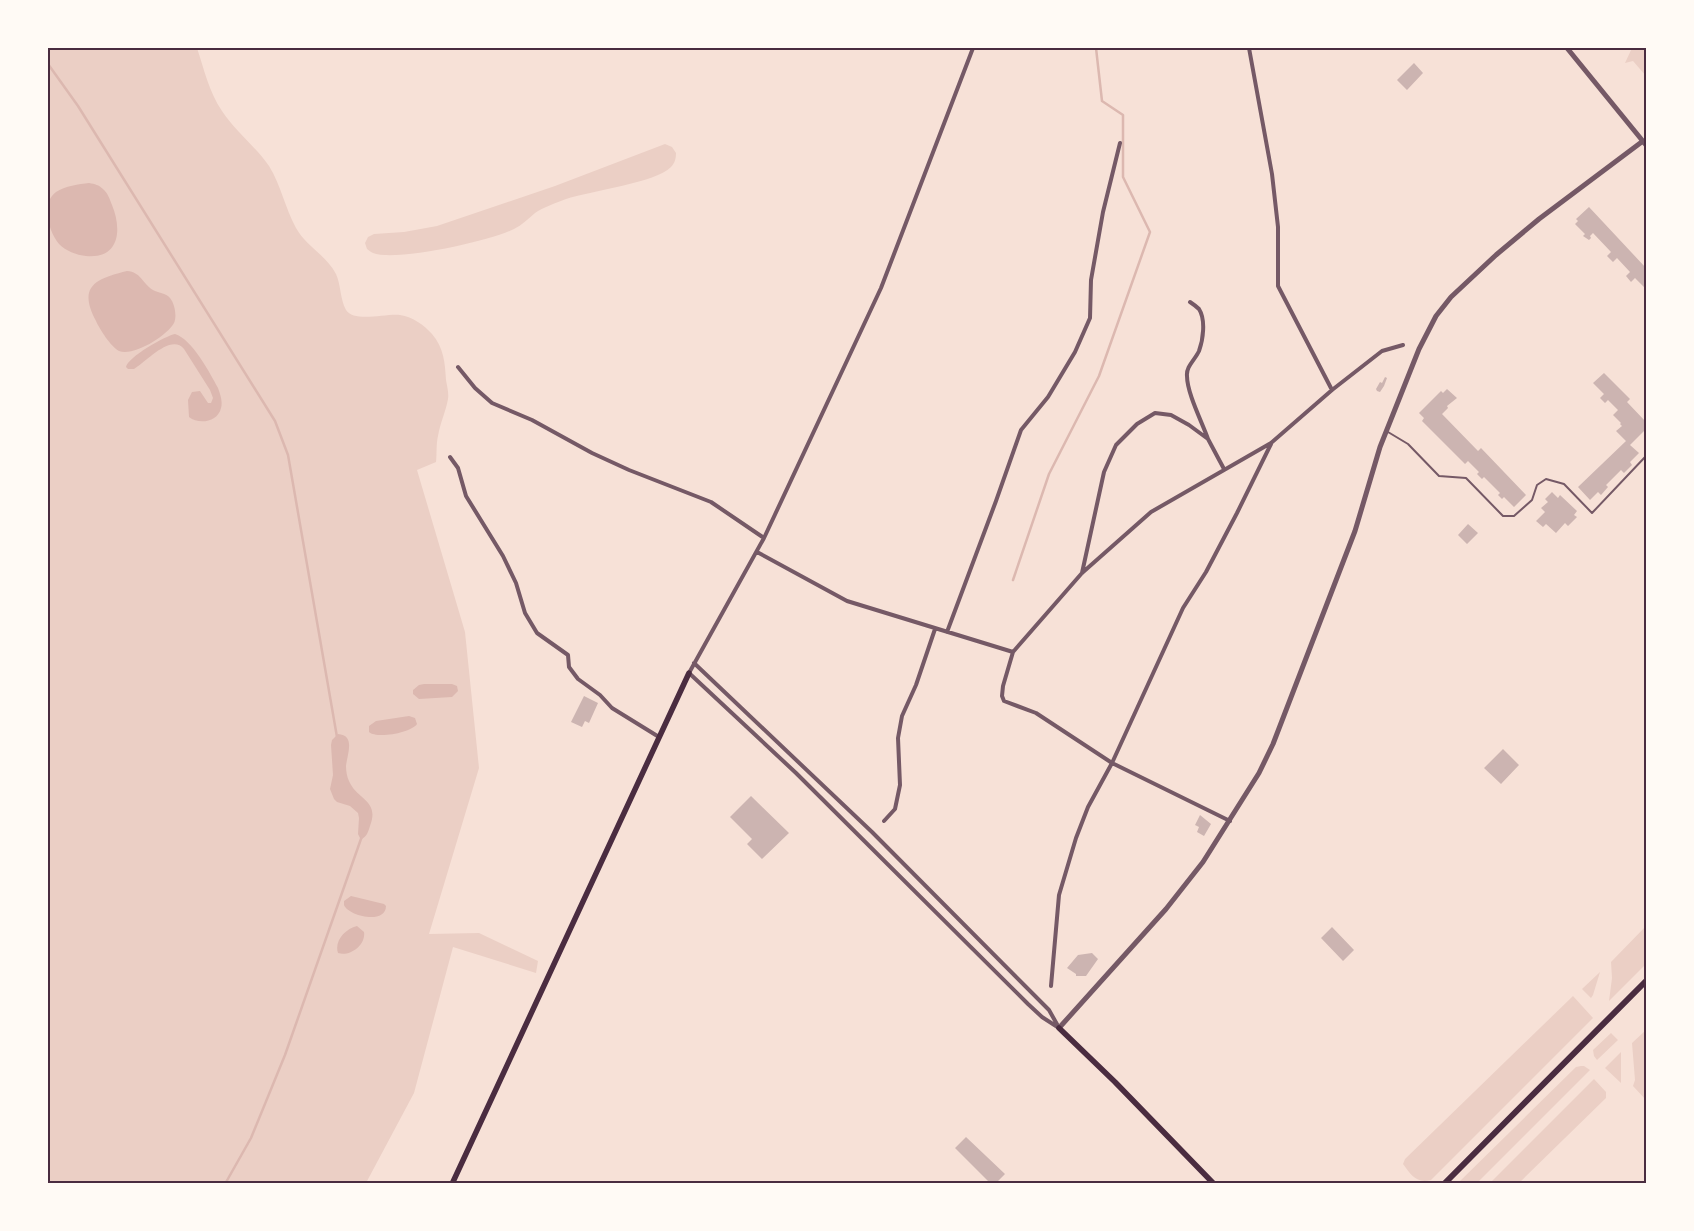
<svg xmlns="http://www.w3.org/2000/svg" width="1694" height="1231" viewBox="0 0 1694 1231" font-family="Lato,sans-serif">
<style>
.green{fill:#ebcfc5}
.water{fill:#dcb8b0}
.lines{fill:none;stroke-linecap:round;stroke-linejoin:round}
.stream{stroke:#dcb8b0;stroke-width:2.5}
.building{fill:#ccb4b1}
.service{stroke:#755966;stroke-width:2}
.minor{stroke:#755966;stroke-width:4}
.tertiary{stroke:#755966;stroke-width:5}
.secondary{stroke:#4a2c40;stroke-width:5.5}
.primary{stroke:#4a2c40;stroke-width:6}
.neatline{fill:none;stroke:#4a2c40;stroke-width:2}
</style>
<rect width="100%" height="100%" fill="#f7e1d7"/>
<path class="green" d="M48 48H197C204 69 209 92 222 111 235 131 255 146 269 166 281 185 285 208 296 228 306 246 326 255 336 274 341 285 340 299 346 310 354 323 387 313 400 315 413 317 424 325 432 334 444 348 445 363 446 380 447 386 449 393 448 399 446 411 440 423 438 436 436 444 437 454 436 462L417 470 465 632 479 768 429 934 479 933 538 961 536 973 453 947 414 1093 366 1183H48Z
M1632 48H1646V76L1633 61 1625 63Z
M665 144 672 147 676 153C676 158 675 163 671 167 655 183 590 191 566 199 556 203 544 207 535 213 528 219 522 225 514 229 491 241 396 262 373 253 370 252 369 250 367 249L365 243 368 237 374 234 404 232 437 226 555 186Z
M1646 926V964L1609 1001 1612 978 1611 962Z
M1600 972 1593 995 1591 998 1582 989Z
M1573 996 1593 1018 1431 1180C1417 1184 1411 1175 1403 1164L1405 1159Z
M1646 1030V1100L1633 1086 1635 1080 1632 1043Z
M1611 1033 1618 1040 1597 1060 1594 1056 1593 1050Z
M1621 1052V1083L1605 1068Z
M1581 1066H1584L1590 1070 1477 1183H1458L1576 1067Z
M1594 1079 1606 1092V1098L1519 1183H1490Z"/>
<path class="water" d="M89 183C95 184 99 185 103 189 108 193 110 200 112 205 122 229 120 259 86 256 76 255 66 251 59 244 49 232 40 204 56 192 65 186 79 184 89 183Z
M127 271C141 272 142 283 153 290 158 293 166 293 170 298 175 304 177 317 174 323 167 336 133 357 119 351 111 347 99 328 96 321 78 287 94 279 127 271Z
M175 334C192 339 210 373 218 388 220 394 223 401 221 408 218 422 199 425 189 417L188 400 192 392 200 391 208 403H211L213 398 210 390 184 349C171 333 146 362 134 369H128L126 367C128 357 165 336 175 334Z
M424 684H452L457 686 458 691 452 697 419 699 413 694V690L419 685Z
M409 716 415 718 417 724C411 733 377 739 369 732V726L376 721Z
M338 734C356 735 347 755 346 766 346 771 347 777 349 781 357 800 380 800 370 826 368 832 367 836 362 839L360 838 358 834 359 818 358 813 350 806 337 802 334 799 330 789 333 775 331 745 332 740Z
M351 896 384 904 386 906C386 925 348 916 344 905V901Z
M357 926 364 932C366 945 350 957 338 953 334 941 345 929 357 926Z"/>
<g class="lines">
<path class="stream" d="M48 64 78 106 275 421 288 455 337 737
M1013 580 1049 474 1099 376 1150 232 1123 177V115L1102 101 1096 48
M225 1184 251 1138 285 1055 362 836"/>
</g>
<path class="building" d="M1414 63 1423 73 1407 90 1397 80Z
M1589 207 1646 268 1645 288 1635 278 1631 282 1626 276 1630 272 1617 258 1613 262 1607 256 1611 252 1593 233 1590 236 1591 238 1589 240 1583 236 1585 234 1575 224 1578 221 1576 219Z
M1604 373 1630 399 1627 402 1646 422V429L1630 445 1639 453 1630 462 1632 465 1624 473 1621 470 1606 485 1608 487 1601 495 1598 492 1590 500 1578 487 1626 441 1616 431 1622 426 1620 424 1621 423 1613 415 1618 410 1608 400 1605 403 1600 398 1604 394 1593 383Z
M1385 377 1387 378 1384 386 1380 392 1377 391 1376 389 1380 382 1382 383Z
M1447 389 1457 398 1447 406 1448 408 1442 414 1478 451 1481 448 1526 495 1514 507 1504 497 1502 499 1498 495 1500 493 1484 477 1482 479 1477 474 1479 472 1468 461 1465 464 1422 421 1424 418 1419 413 1441 391 1443 393Z
M1552 492 1558 498 1560 495 1577 511 1574 515 1577 517 1568 526 1565 523 1556 533 1546 524 1543 527 1536 521 1545 512 1541 508 1548 502 1545 499Z
M1468 524 1478 533 1467 544 1458 535Z
M584 696 598 703 589 723 585 721 582 727 571 722Z
M1503 749 1519 765 1501 784 1484 768Z
M751 796 789 833 762 859 747 844 752 839 730 817Z
M1200 815 1211 824 1204 836 1197 832 1199 827 1195 825Z
M1332 927 1354 950 1343 961 1321 938Z
M1092 953 1098 959 1086 976H1076V974L1067 968 1078 955Z
M966 1137 1005 1174 995 1184H991L955 1148Z"/>
<g class="lines">
<path class="service" d="M1388 432 1408 444 1439 476 1466 478 1503 516H1514L1532 500 1537 485 1546 479 1564 484 1592 513 1646 456"/>
<path class="minor" d="M973 48 881 288 764 538 689 673 796 773 1028 1004 1042 1017 1059 1028
M1249 48 1272 174 1278 227V286L1332 390
M1190 302C1193 304 1197 307 1199 309 1206 320 1203 340 1199 351 1195 360 1186 366 1187 376 1187 393 1202 422 1208 439
M458 367 475 388 492 403 532 420 592 453 629 470 711 502 764 538
M450 457 458 468 466 496 503 556 516 583 525 613 537 633 568 655 569 667 578 679 600 695 612 708 659 737
M757 552 847 601 1013 652
M1082 573 1104 472 1116 445 1137 424 1155 413 1171 415 1189 425 1208 439 1224 469
M947 632 996 501 1021 430 1048 397 1075 352 1090 318 1091 280 1103 212 1120 143
M694 663 872 832 1049 1010 1058 1026
M884 821 895 809 900 785 898 738 902 716 916 685 935 629
M1230 821 1112 763 1036 713 1004 701 1002 696 1003 686 1013 652 1082 573 1151 512 1271 443 1332 390 1382 351 1403 345
M1051 986 1059 895 1076 838 1088 807 1112 763 1183 608 1206 572 1237 513 1271 444"/>
<path class="tertiary" d="M1567 48 1646 145
M1059 1028 1166 909 1203 862 1259 773 1273 744 1355 531 1380 447 1419 349 1436 316 1451 297 1496 255 1539 219 1643 141"/>
<path class="secondary" d="M1059 1028 1115 1082 1214 1184
M452 1184 689 673"/>
<path class="primary" d="M1444 1184 1646 981"/>
</g>
<rect width="1694" height="1231" fill="none" stroke="#fffaf5" stroke-width="98"/>
<rect x="49" y="49" width="1596" height="1133" class="neatline"/>
</svg>
